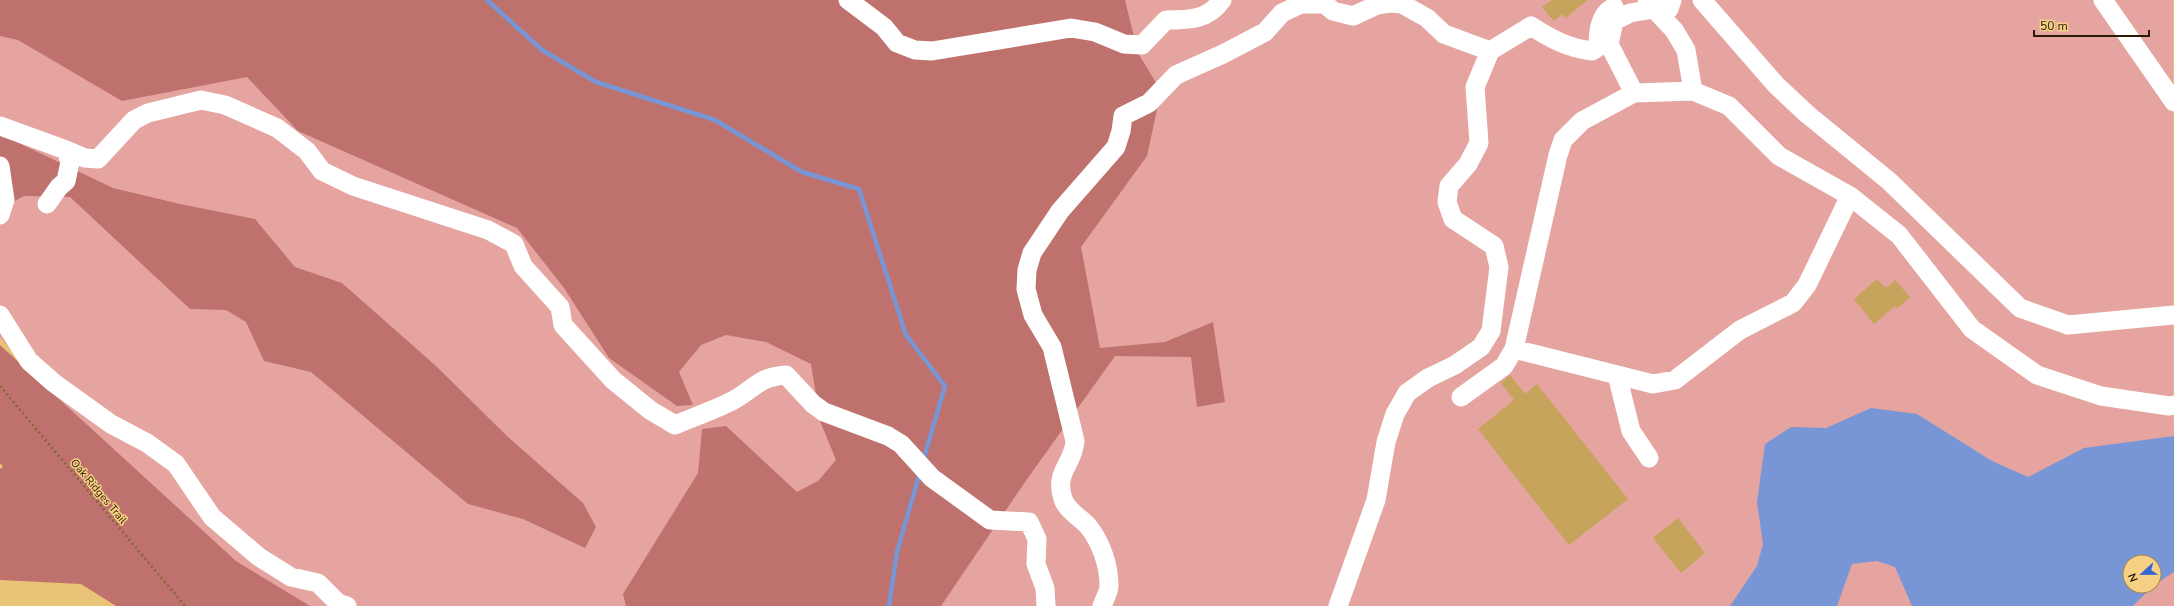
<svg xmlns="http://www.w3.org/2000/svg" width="2174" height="606" viewBox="0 0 2174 606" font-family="'Nunito Sans',sans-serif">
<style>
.green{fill:#e5a49f;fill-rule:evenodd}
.forest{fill:#bf726d}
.water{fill:#7896d5}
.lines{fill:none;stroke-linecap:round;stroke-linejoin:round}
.stream{stroke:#7896d5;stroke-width:4.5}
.building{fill:#c6a45c}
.path{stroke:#806736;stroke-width:2.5;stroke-dasharray:2 3;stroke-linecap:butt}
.minor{stroke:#fff;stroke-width:19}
.labels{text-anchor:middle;stroke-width:3;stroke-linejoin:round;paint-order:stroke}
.street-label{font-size:11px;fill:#2a1c00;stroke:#f6d084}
</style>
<rect width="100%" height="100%" fill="#e9c377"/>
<path class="green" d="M0 0H2173L2174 606H298L231 580 0 338ZM2130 562H2154V586H2130Z"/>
<path class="forest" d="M0 0H1125L1138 53 1161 91 1147 156 1081 247 1100 348 1165 342 1213 322 1225 402 1197 407 1191 357 1115 356 1025 482 941 606H626L623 594 698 473 702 429 726 426 797 492 818 481 836 460 820 421 811 364 766 342 726 335 701 345 679 372 693 405 677 406 609 358 564 288 517 228 298 131 247 77 122 101 18 40 0 36Z
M0 134 113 188 180 204 255 219 295 267 342 283 436 366 508 437 583 503 596 527 585 548 523 519 468 504 311 372 264 361 246 322 226 310 190 309 70 197 24 196 0 209Z
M0 345 236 561 310 606H116L81 584 0 580V469L3 467 0 463Z"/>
<path class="water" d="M1871 408 1917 414 1992 461 2028 477 2084 448 2174 436V572L2154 585V562H2130V586H2153L2133 606H1912L1895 567 1877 561 1852 564 1837 606H1730L1757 566 1763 544 1757 502 1765 444 1791 427 1826 428Z"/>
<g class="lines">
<path class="stream" d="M487 0 542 50 596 82 715 120 802 172 859 189 906 335 945 386 923 461
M889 606 897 552 920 472"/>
</g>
<path class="building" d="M1552 0H1588L1565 18 1562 14 1554 21 1542 7Z
M1877 279 1886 288 1895 280 1910 297 1897 309 1895 306 1874 324 1854 299Z
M1510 375 1525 394 1537 384 1628 499 1569 545 1478 429 1514 400 1501 383Z
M1678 518 1705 553 1681 573 1653 538Z"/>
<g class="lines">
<path class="path" d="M0 386 185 606"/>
<path class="minor" d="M848 0 884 27 897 43 915 50 932 51 1071 28 1095 32 1124 44 1142 45 1166 20C1189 20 1208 20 1222 0
M1307 0 1325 4 1333 11 1353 16 1377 5 1390 3 1402 4 1427 18 1444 34 1490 51 1475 87 1479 143 1468 164 1449 186 1447 202 1453 219 1494 246 1499 267 1491 331 1481 347 1455 365 1428 378 1407 393 1395 414 1386 442 1376 500 1338 606
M1702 0 1776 85 1807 114 1889 181 2020 308 2068 325 2174 315
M2103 0 2174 102
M1647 3 1669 9 1672 0
M1490 51 1531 26C1551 39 1568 48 1592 51L1598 47C1598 33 1599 14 1614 7
M1634 93 1609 44 1614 21 1630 13 1654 9 1674 30 1686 50 1693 91
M0 126 66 150 70 162 66 181 59 187 47 204
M66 150 85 158 98 159 134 120 148 113 201 100 225 105 277 128 307 151 322 171 353 186 488 230 514 244 523 266 560 307 563 325 613 380 650 410 675 425C694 417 714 410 732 401 755 389 757 377 786 375L813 404 824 412 888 436 901 444 932 478 990 520 1029 522 1037 539 1036 564 1045 588 1046 606
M0 166 5 200 0 215
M1850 196 1899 235 1972 329 2037 375 2101 396 2169 406 2174 405
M0 315 29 361 54 383 111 424 147 443 176 464 212 517 259 557 291 577 318 583 338 603 347 606
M1617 375 1631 431 1649 458
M1461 397 1504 366 1514 349 1558 155 1563 140 1582 121 1634 93 1693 91 1729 106 1779 156 1850 196 1807 285 1793 303 1740 330 1675 380 1653 384 1514 349
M1102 606C1104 600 1109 592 1109 586 1109 565 1101 542 1088 526 1080 517 1067 511 1063 499 1054 471 1073 466 1075 441L1052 347 1033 315 1026 289 1027 270 1032 253 1060 211 1116 147 1121 131 1123 116 1149 103 1176 75 1223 54 1265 32 1282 13 1301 4H1321"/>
</g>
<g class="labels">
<g class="street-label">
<text transform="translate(99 491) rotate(50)" y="4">Oak Ridges Trail</text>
</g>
</g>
<g transform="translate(2142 574) rotate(248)"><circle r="19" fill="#f6d084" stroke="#a4884f"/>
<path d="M0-3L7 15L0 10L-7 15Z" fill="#3766d6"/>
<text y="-6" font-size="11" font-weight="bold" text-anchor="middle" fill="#2a1c00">N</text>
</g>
<path d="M2034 30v6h115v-6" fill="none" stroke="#2a1c00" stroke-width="2"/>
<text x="2040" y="30" font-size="12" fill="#2a1c00" stroke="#f6d084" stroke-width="3" paint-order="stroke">50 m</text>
</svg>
